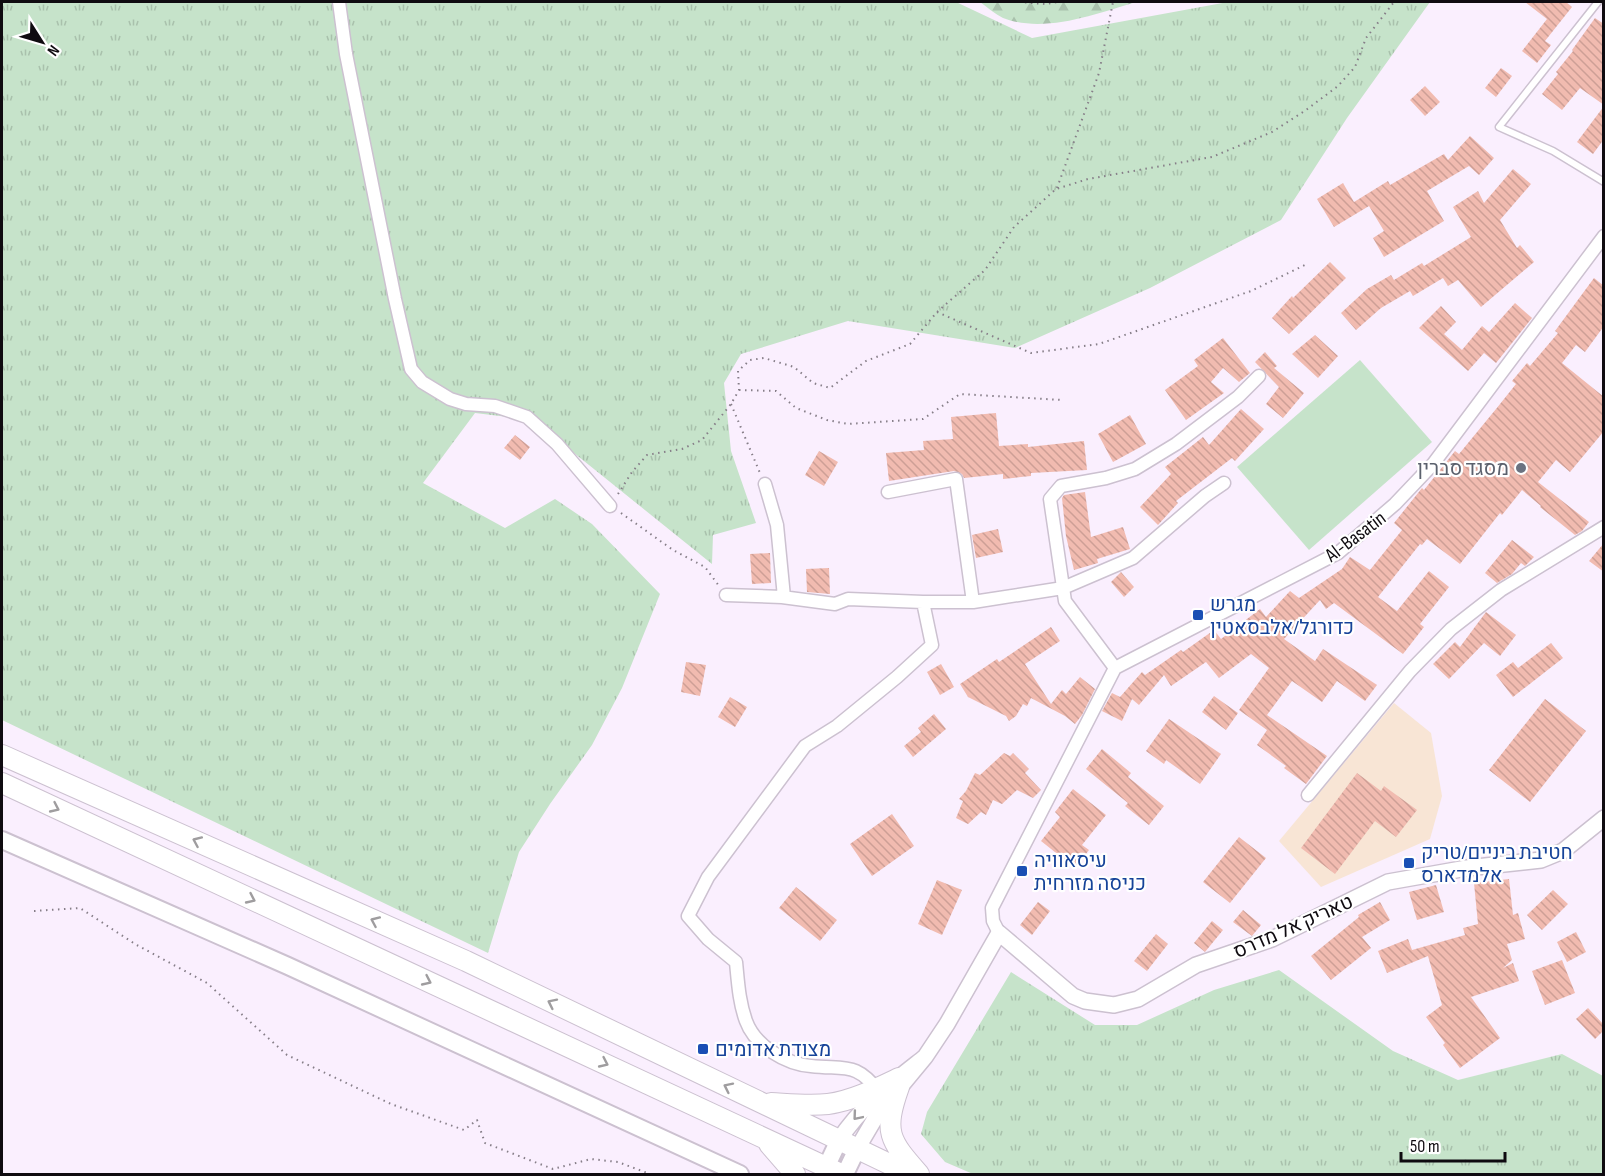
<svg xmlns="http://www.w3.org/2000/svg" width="1605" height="1176" viewBox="0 0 1605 1176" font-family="'Sofia Sans Condensed',Heebo,sans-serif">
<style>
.education{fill:#f8e5d5}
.grass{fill:url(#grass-tufts)}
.forest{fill:url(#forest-firs)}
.garden{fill:#c6e3ca}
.building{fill:url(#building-back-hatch)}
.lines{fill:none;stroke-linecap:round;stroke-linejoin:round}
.service-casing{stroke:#ccc1d0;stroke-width:9}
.minor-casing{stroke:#ccc1d0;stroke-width:15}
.tertiary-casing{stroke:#ccc1d0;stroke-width:18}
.secondary-casing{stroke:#ccc1d0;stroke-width:20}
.trunk-casing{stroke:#ccc1d0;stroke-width:22}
.path{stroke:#867e88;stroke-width:2;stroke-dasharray:1.5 4.5;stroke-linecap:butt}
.service{stroke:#fff;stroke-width:6}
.minor{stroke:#fff;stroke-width:12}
.tertiary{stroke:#fff;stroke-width:15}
.secondary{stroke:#fff;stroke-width:16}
.trunk{stroke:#fff;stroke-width:20}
.oneway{stroke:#9f9d9f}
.worship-dot{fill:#6b7280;stroke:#fff;stroke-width:2}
.transit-dot{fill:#1a4fb4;stroke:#fff;stroke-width:2}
.labels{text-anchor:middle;stroke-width:4.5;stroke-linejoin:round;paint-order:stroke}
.worship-label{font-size:20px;fill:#5b616d;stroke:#fff;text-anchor:end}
.street-label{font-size:20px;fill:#0f0b10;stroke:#fff}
.transit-label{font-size:20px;fill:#164399;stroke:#fff;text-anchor:start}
</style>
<defs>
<pattern id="grass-tufts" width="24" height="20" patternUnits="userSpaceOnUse" patternTransform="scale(1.5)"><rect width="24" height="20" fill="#c6e3ca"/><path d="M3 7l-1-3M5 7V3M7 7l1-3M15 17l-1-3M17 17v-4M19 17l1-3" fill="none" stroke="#a9c1ac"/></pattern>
<pattern id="forest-firs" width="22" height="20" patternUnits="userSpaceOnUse" patternTransform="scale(1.5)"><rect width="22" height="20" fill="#c6e3ca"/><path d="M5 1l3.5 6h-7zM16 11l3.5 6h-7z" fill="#a9c1ac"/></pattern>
<pattern id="building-back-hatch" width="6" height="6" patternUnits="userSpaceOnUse" patternTransform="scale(1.5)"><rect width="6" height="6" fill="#f1bbb0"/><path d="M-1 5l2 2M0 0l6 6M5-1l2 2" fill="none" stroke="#cd9f96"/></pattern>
</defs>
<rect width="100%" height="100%" fill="#faeffe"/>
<path class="education" d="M1394 703 1431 733 1442 796 1430 839 1321 887 1279 841Z"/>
<path class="grass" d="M2 2H956L1032 38 1228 2H1430L1347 118 1281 220 1150 288 1015 348 848 321 741 354 724 383 731 451 756 523 713 535 712 564 533 420 475 413 423 483 505 528 555 499 592 524 660 594 622 688 592 745 550 804 519 852 488 953 2 720Z
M1279 970 1393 1051 1458 1080 1562 1054 1603 1076V1174H973L945 1162 921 1134 927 1112 1011 972 1095 1025H1137L1214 990Z"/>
<path class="forest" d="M980 2H1136C1096 14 1044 34 1003 18 995 14 987 7 980 2Z"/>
<path class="garden" d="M1360 360 1432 442 1309 550 1237 467Z"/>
<path class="building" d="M1525 2H1566L1572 7 1545 41 1551 45 1537 63 1522 51 1547 19Z
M1595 18 1604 24V105L1580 88 1562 110 1542 94 1558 74 1556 72 1573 51 1572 50Z
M1501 68 1512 76 1496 97 1485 88Z
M1425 86 1440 102 1425 116 1410 100Z
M1604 106V139L1593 154 1577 142Z
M1470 136 1494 158 1479 175 1469 166 1427 191 1444 221 1384 257 1373 238 1384 231 1369 206 1334 227 1317 199 1343 183 1354 202 1388 181 1390 185 1444 154 1448 160Z
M1513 169 1531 184 1500 220 1517 248 1520 245 1534 262 1481 307 1458 280 1448 286 1443 278 1413 296 1410 291 1381 308 1356 330 1341 313 1367 289 1391 275 1394 280 1422 263 1424 266 1471 237 1453 207 1478 191 1484 203Z
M1330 262 1346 278 1289 334 1272 318 1292 296 1293 298Z
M1594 278 1604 286V326L1585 352 1576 345 1562 363 1604 397V431L1570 472 1556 460 1538 482 1589 522 1582 531 1575 535 1540 507 1541 506 1522 490 1502 515 1500 513 1460 564 1427 539 1422 545 1420 544 1378 597 1397 611 1429 571 1449 587 1420 624 1424 627 1403 654 1334 603 1326 609 1320 600 1284 639 1315 661 1323 649 1377 685 1365 701 1337 681 1322 702 1292 681 1267 715 1327 756 1306 784 1284 768 1286 766 1257 745 1267 730 1239 710 1269 668 1251 654 1219 678 1206 662 1171 686 1164 675 1139 705 1132 699 1122 721 1102 711 1112 693 1120 697 1142 672 1145 675 1181 650 1183 652 1214 630 1221 639 1260 609 1266 617 1290 591 1299 598 1342 569 1350 557 1370 570 1402 530 1394 523 1422 488 1424 490 1455 451 1459 454 1496 409 1516 384 1512 381 1527 363 1530 366 1558 333 1555 331Z
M1515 303 1532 318 1496 363 1484 353 1468 371 1419 328 1441 306 1456 322 1444 334 1462 350 1482 326 1489 332Z
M1315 335 1338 356 1318 378 1292 354Z
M1223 338 1250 373 1239 382 1223 368 1211 382 1224 393 1186 420 1165 390 1198 366 1194 360Z
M1265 352 1277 366 1274 368 1304 393 1283 418 1266 404 1279 387 1255 362Z
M1241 409 1264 429 1235 461 1232 458 1176 501 1178 503 1158 525 1140 507 1171 474 1165 467 1203 437 1209 445Z
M996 413 999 446 1028 444V447L1084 441 1087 470 1031 473V476L1003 479V474L964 478 962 474 954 471 889 481 886 453 924 450 923 441 953 439 951 417Z
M1130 415 1146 444 1113 462 1098 434Z
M515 435 530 447 520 460 504 448Z
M819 451 838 462 824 486 805 475Z
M1085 492 1091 537 1123 527 1130 549 1097 559 1098 563 1074 570 1066 536 1062 498 1064 495Z
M998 529 1003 552 976 558 972 535Z
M1512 540 1534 557 1525 566 1521 563 1512 574 1497 583 1485 573Z
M1604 543V572L1589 561Z
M770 553 771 583 752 584 750 554Z
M829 568 830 594 807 592 806 569Z
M1121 572 1134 587 1124 597 1111 582Z
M1486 612 1516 635 1500 656 1484 643 1449 679 1433 664 1455 642 1460 647Z
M1051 627 1060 641 1025 664 1051 704 1062 690 1066 694 1080 677 1095 689 1082 715 1075 724 1065 716 1031 698 1027 706 1023 704 1016 716 1009 721 1006 716 968 697 960 684 997 659 999 662Z
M1551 643 1563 658 1513 697 1496 675 1513 662 1518 668Z
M686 662 706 665 700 696 681 692Z
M941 664 954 687 940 695 927 672Z
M1214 696 1238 713 1226 730 1202 712Z
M730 697 747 707 735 727 718 717Z
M1545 699 1586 731 1530 802 1489 770Z
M934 714 946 729 913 757 904 746 921 732 918 728Z
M1169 719 1221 754 1200 784 1166 760 1164 764 1146 751Z
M1102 749 1131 773 1128 777 1164 806 1149 825 1125 806 1128 803 1086 769Z
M1004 753 1010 756 1013 753 1029 769 1025 773 1041 790 1033 798 1017 790 1002 804 993 800 986 815 981 812 968 824 956 818 963 801 959 799 966 791 975 773 980 775Z
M1357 773 1381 791 1384 786 1417 810 1396 837 1375 821 1335 874 1301 848Z
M1073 789 1106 815 1082 845 1089 850 1075 868 1041 841 1060 817 1055 812Z
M892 814 914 846 872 876 850 844Z
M1239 837 1266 858 1230 903 1203 882Z
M1509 879 1513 915 1518 913 1525 939 1507 944 1512 960 1503 968 1513 963 1519 981 1471 997 1500 1038 1460 1068 1443 1045 1445 1043 1426 1017 1442 1005 1428 956 1387 973 1378 951 1408 939 1412 950 1465 935 1463 928 1478 924 1474 883Z
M937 880 962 890 942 935 918 924Z
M1436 885 1444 912 1417 920 1409 892Z
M796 887 837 920 820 941 779 908Z
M1553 890 1568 904 1542 930 1527 915Z
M1038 902 1050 911 1032 935 1020 925Z
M1380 902 1390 920 1362 937 1371 948 1331 980 1311 956 1359 917 1358 915Z
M1243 910 1261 925 1252 936 1233 922Z
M1212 921 1223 930 1205 952 1194 943Z
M1576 932 1586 952 1567 962 1557 942Z
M1156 934 1168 944 1147 971 1134 961Z
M1562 960 1575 993 1545 1005 1532 971Z
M1588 1008 1604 1025V1030L1595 1039 1576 1019Z"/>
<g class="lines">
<defs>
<path id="service" d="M1598 2 1499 127 1553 151 1604 182"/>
<path id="minor" d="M339 2 346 54 395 299 411 369 422 382 450 399 466 404 495 406 527 417 557 444 610 506
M765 484 777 525 784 597
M888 492 956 479 973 602
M726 595 782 597 835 604 848 599 923 602
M1115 668 1065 601 1050 499 1061 486 1106 478 1135 469 1176 444 1238 397 1259 376
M1308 795 1410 671 1451 629 1501 590 1604 527
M999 933 993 921 992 908 1115 668 1338 553 1395 504 1433 464 1604 236
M880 1093C856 1061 845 1070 811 1066 786 1064 755 1046 746 1021 739 1002 738 982 736 962L708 939 688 916 708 877 805 746 837 726 897 677 932 645 923 602H973L1063 588 1133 558 1205 496 1224 483"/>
<path id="tertiary" d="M925 1057 947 1024 999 933 1073 996 1085 1001 1114 1005 1138 999 1196 965 1272 939 1388 882 1467 868 1541 860 1563 851 1604 818
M839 1140C863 1104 892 1083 925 1057L877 1115 857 1149"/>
<path id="secondary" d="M2 840 288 966 740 1174
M823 1174 839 1140
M845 1174 857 1149"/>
<path id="trunk" d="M2 755 466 961 910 1174
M2 783 841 1174
M899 1087C883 1132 889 1140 919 1174
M771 1103C790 1104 809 1106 828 1104 852 1101 878 1088 899 1078
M769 1144 795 1174"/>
</defs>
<use href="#service" class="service-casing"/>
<use href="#minor" class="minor-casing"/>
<use href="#tertiary" class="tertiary-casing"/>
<use href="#secondary" class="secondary-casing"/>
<use href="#trunk" class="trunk-casing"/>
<path class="path" d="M1019 2 1045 4 1059 2
M1057 188 1099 73 1113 2
M937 312 1031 353 1099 344 1251 291 1307 264
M739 390 776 391 796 408 827 420 848 424 923 419 960 394 1062 400
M731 404 760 473
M618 494 632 472 647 455 682 449 702 440 731 404 739 390 738 371 750 360 764 358 794 367 813 383 830 388 866 361 910 344 937 312 985 270 1014 227 1056 189 1088 179 1212 157 1272 132 1306 110 1338 86 1355 67 1366 38 1394 2
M621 513 673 550 705 567 719 586
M34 911 80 908 135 944 207 983 287 1055 391 1104 464 1130 477 1120 485 1143 553 1169 591 1159 618 1162 650 1174"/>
<use href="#service" class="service"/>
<use href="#minor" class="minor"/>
<use href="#tertiary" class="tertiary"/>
<use href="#secondary" class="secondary"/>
<use href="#trunk" class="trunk"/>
</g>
<defs><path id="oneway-chevron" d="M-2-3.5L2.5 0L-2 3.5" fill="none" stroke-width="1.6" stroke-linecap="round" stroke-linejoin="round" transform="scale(1.5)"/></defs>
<g class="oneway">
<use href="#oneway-chevron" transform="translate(55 808) rotate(25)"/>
<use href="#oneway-chevron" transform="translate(197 841) rotate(-156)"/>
<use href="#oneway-chevron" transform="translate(251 899) rotate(25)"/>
<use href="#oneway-chevron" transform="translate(375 921) rotate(-156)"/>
<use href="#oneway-chevron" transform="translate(427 981) rotate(25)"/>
<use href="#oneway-chevron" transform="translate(552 1003) rotate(-154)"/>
<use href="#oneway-chevron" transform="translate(604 1063) rotate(25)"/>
<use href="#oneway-chevron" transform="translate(728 1087) rotate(-154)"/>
<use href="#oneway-chevron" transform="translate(857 1116) rotate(130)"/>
</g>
<circle class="worship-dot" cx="1521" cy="468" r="6"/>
<g class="transit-dot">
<rect x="1192" y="609" width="12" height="12" rx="3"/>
<rect x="1403" y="857" width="12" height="12" rx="3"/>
<rect x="1016" y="865" width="12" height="12" rx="3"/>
<rect x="697" y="1043" width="12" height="12" rx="3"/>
</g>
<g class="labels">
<g class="worship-label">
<text x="1509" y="475">מסגד סברין</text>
</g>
<g class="street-label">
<text transform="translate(1355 536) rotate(-37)" y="7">Al-Basatin</text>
<text transform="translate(1293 926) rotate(-24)" y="7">טאריק אל מדרס</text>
</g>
<g class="transit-label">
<text x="1210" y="611">מגרש<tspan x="1210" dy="23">כדורגל/אלבסאטין</tspan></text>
<text x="1421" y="859">חטיבת ביניים/טריק<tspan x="1421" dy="23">אלמדארס</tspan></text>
<text x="1034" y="867">עיסאוויה<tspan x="1034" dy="23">כניסה מזרחית</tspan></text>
<text x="715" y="1056">מצודת אדומים</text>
</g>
</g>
<rect width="1605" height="1176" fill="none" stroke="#0f0b10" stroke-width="6"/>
<g transform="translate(42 42) rotate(127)" stroke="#ffffff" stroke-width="4.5" paint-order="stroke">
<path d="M0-4.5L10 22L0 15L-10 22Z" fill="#0f0b10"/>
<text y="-9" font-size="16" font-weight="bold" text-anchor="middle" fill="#0f0b10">N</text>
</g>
<path d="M1401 1152v9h104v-9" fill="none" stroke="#0f0b10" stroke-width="3"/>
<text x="1410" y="1152" font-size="18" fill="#0f0b10" stroke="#ffffff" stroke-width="4.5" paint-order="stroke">50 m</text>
</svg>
